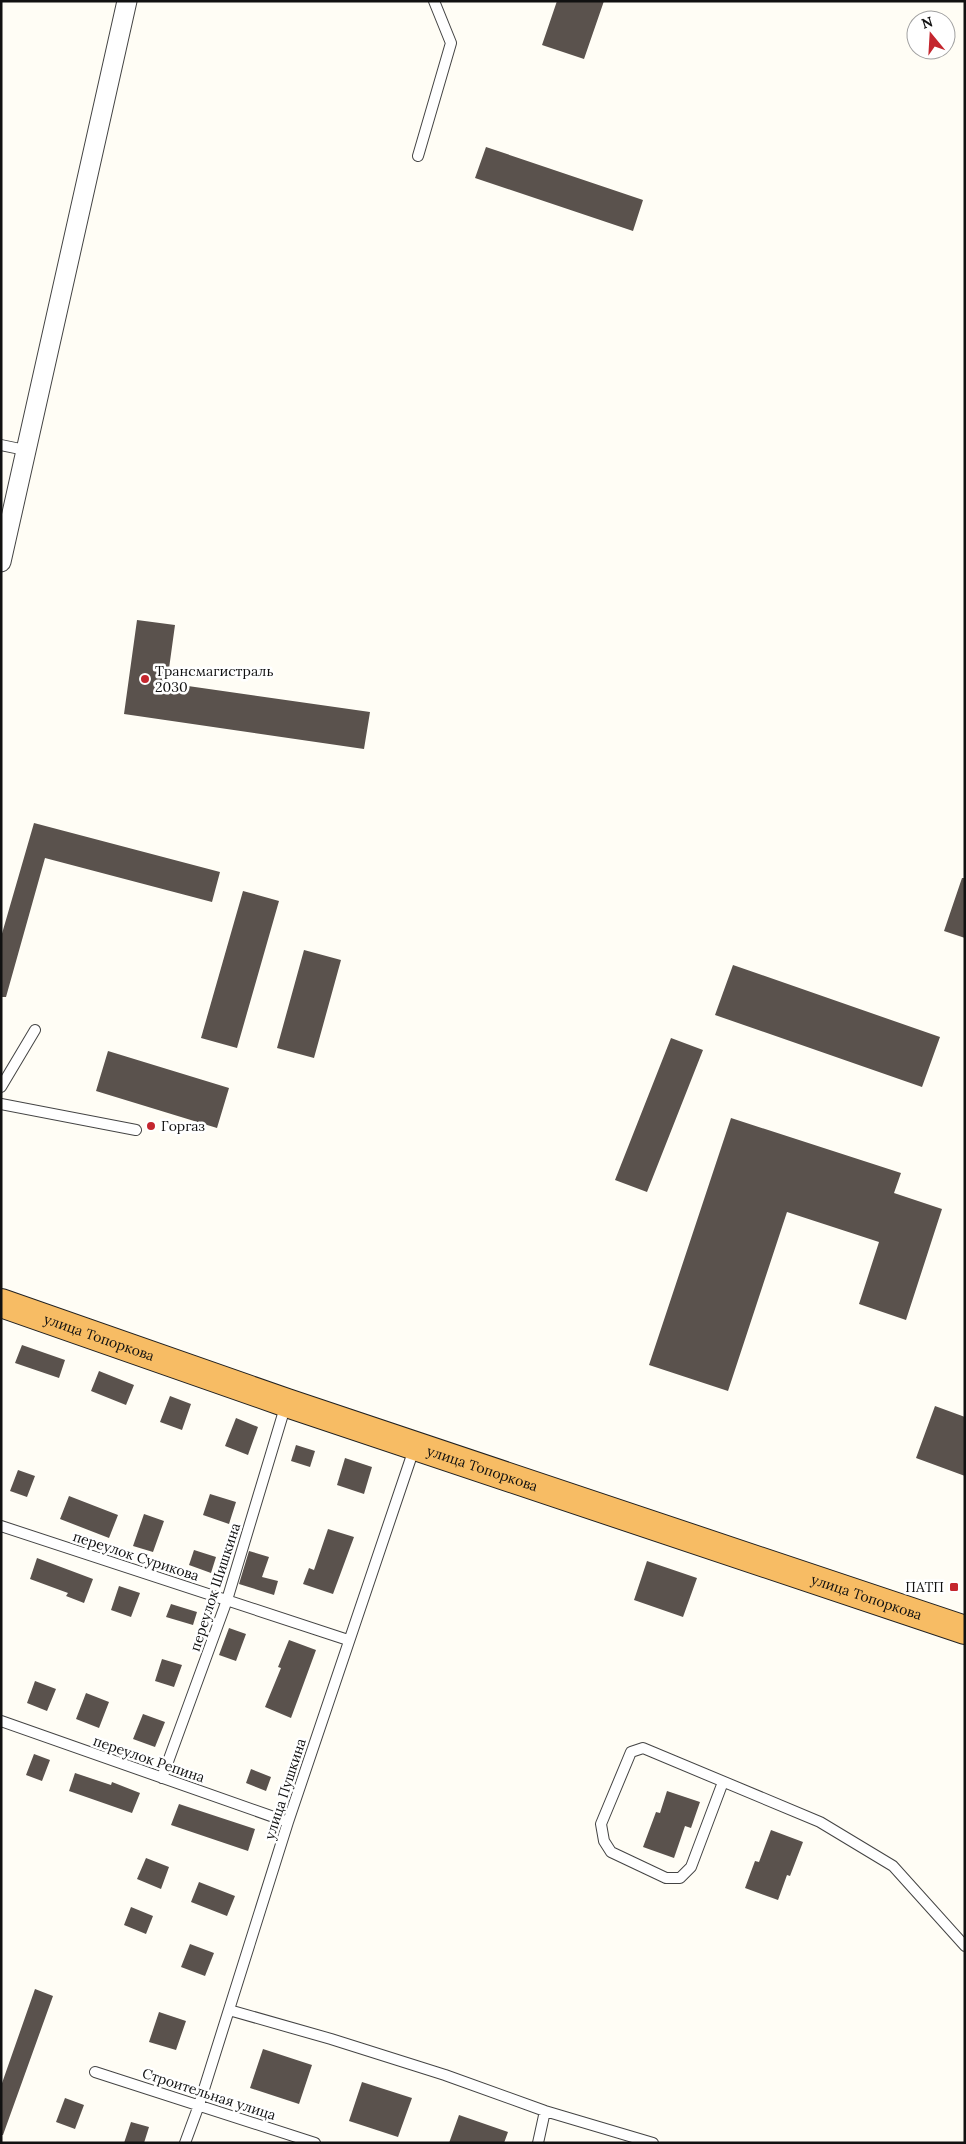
<svg xmlns="http://www.w3.org/2000/svg" width="966" height="2144" viewBox="0 0 966 2144" font-family="Lora,serif">
<style>
.building{fill:#5a524d}
.lines{fill:none;stroke-linecap:round;stroke-linejoin:round}
.service-casing{stroke:#444;stroke-width:12}
.minor-casing{stroke:#444;stroke-width:21}
.trunk-casing{stroke:#222;stroke-width:30}
.service{stroke:#fff;stroke-width:10}
.minor{stroke:#fff;stroke-width:19}
.trunk{stroke:#f7bc64;stroke-width:28}
.poi-dot{fill:#c4262e;stroke:#fff;stroke-width:2}
.labels{text-anchor:middle;stroke-width:5;stroke-linejoin:round;paint-order:stroke}
.poi-label{font-size:14px;fill:#111;stroke:#fff;text-anchor:start}
.street-label{font-size:14px;fill:#111;stroke:#fff}
</style>
<rect width="100%" height="100%" fill="#fffdf5"/>
<path class="building" d="M557 1H604L584 59 542 45Z
M486 147 643 200 633 231 475 178Z
M137 620 175 625 167 683 370 712 364 749 124 714Z
M34 823 220 872 212 902 45 858 6 997H1V937Z
M962 878H965V938L944 931Z
M243 891 279 901 237 1048 201 1038Z
M304 950 341 960 314 1058 277 1048Z
M733 965 940 1037 922 1087 715 1015Z
M671 1038 703 1050 647 1192 615 1180Z
M108 1051 229 1088 217 1128 96 1091Z
M731 1118 901 1173 894 1193 942 1209 906 1320 859 1304 879 1242 787 1212 728 1391 649 1365Z
M22 1345 65 1360 59 1378 15 1363Z
M99 1371 134 1385 126 1405 91 1391Z
M170 1396 191 1404 182 1430 160 1422Z
M935 1406 965 1417V1476L916 1458Z
M236 1418 258 1427 248 1455 225 1446Z
M296 1445 315 1451 310 1467 291 1461Z
M345 1458 372 1467 364 1494 337 1485Z
M18 1470 35 1476 27 1497 10 1491Z
M210 1494 236 1502 229 1524 203 1515Z
M69 1496 118 1515 109 1538 60 1519Z
M144 1514 164 1521 153 1552 133 1546Z
M328 1529 354 1537 333 1594 303 1584 309 1568 314 1570Z
M194 1550 216 1557 211 1573 189 1565Z
M249 1551 269 1557 262 1577 278 1581 274 1595 239 1584Z
M37 1558 93 1579 84 1603 66 1596 68 1593 30 1579Z
M647 1561 697 1578 683 1617 634 1600Z
M119 1586 140 1593 131 1617 111 1610Z
M171 1604 197 1612 193 1625 166 1617Z
M229 1628 246 1634 236 1661 219 1655Z
M289 1640 316 1650 291 1718 265 1707 281 1668 278 1667Z
M162 1659 182 1665 174 1687 155 1681Z
M35 1681 56 1689 47 1711 27 1703Z
M86 1693 109 1702 99 1728 76 1719Z
M143 1714 165 1722 155 1747 133 1739Z
M34 1754 50 1760 42 1781 26 1775Z
M251 1769 271 1777 266 1791 246 1783Z
M75 1773 111 1785 112 1782 140 1793 132 1813 69 1791Z
M667 1791 700 1802 691 1828 685 1826 674 1858 643 1847 656 1812 660 1813Z
M179 1804 255 1829 248 1851 171 1825Z
M771 1830 803 1842 790 1876 787 1875 778 1900 745 1888 755 1861 759 1862Z
M146 1858 169 1867 161 1889 137 1879Z
M199 1882 235 1896 227 1916 191 1902Z
M131 1907 153 1916 146 1934 124 1925Z
M190 1944 214 1953 205 1976 181 1967Z
M35 1989 53 1996 3 2135H1V2086Z
M159 2012 186 2021 176 2050 149 2042Z
M263 2049 312 2065 299 2104 250 2088Z
M362 2082 412 2098 398 2137 349 2121Z
M65 2098 84 2105 75 2129 56 2122Z
M459 2115 508 2132 504 2143H449Z
M131 2122 149 2127 144 2143H124Z"/>
<g class="lines">
<defs>
<path id="service" d="M418 156 451 43 434 1
M1 445 25 450
M1 1087 35 1030
M1 1104 136 1130
M1 1526 348 1640
M1 1721 288 1822
M162 1778 227 1600 286 1404
M723 1782 691 1867 680 1878H666L611 1852 604 1841 601 1824 631 1752 643 1748 820 1822 893 1866 965 1946
M229 2010 331 2039 445 2075 545 2111 653 2143
M95 2072 315 2143
M185 2143 199 2105 288 1822 415 1446
M538 2143 545 2111"/>
<path id="minor" d="M1 562 127 1"/>
<g id="trunk">
<path id="s1" d="M1 1303 287 1403 965 1630"/>
</g>
</defs>
<use href="#service" class="service-casing"/>
<use href="#minor" class="minor-casing"/>
<use href="#trunk" class="trunk-casing"/>
<use href="#service" class="service"/>
<use href="#minor" class="minor"/>
<use href="#trunk" class="trunk"/>
</g>
<g class="poi-dot">
<circle cx="145" cy="679" r="5"/>
<circle cx="151" cy="1126" r="5"/>
<rect x="949" y="1582" width="10" height="10" rx="2.5"/>
</g>
<g class="labels">
<g class="poi-label">
<text x="155" y="676">Трансмагистраль<tspan x="155" dy="16">2030</tspan></text>
<text x="161" y="1131">Горгаз</text>
<text x="944" y="1592" text-anchor="end">ПАТП</text>
</g>
<g class="street-label">
<text dy="5" stroke="none"><textPath href="#s1" startOffset="104">улица Топоркова</textPath></text>
<text dy="5" stroke="none"><textPath href="#s1" startOffset="509">улица Топоркова</textPath></text>
<text transform="translate(136 1556) rotate(18)" y="5">переулок Сурикова</text>
<text transform="translate(215 1587) rotate(-72)" y="5">переулок Шишкина</text>
<text dy="5" stroke="none"><textPath href="#s1" startOffset="914">улица Топоркова</textPath></text>
<text transform="translate(149 1759) rotate(19)" y="5">переулок Репина</text>
<text transform="translate(285 1789) rotate(-72)" y="5">улица Пушкина</text>
<text transform="translate(209 2094) rotate(18)" y="5">Строительная улица</text>
</g>
</g>
<rect width="966" height="2144" fill="none" stroke="#111111" stroke-width="5"/>
<g transform="translate(931 35) rotate(342)"><circle r="24" fill="#ffffff" stroke="#a0a0a0"/>
<path d="M0-4L9 19L0 12L-9 19Z" fill="#c4262e"/>
<text y="-8" font-size="14" font-weight="bold" text-anchor="middle" fill="#111111">N</text>
</g>
</svg>
